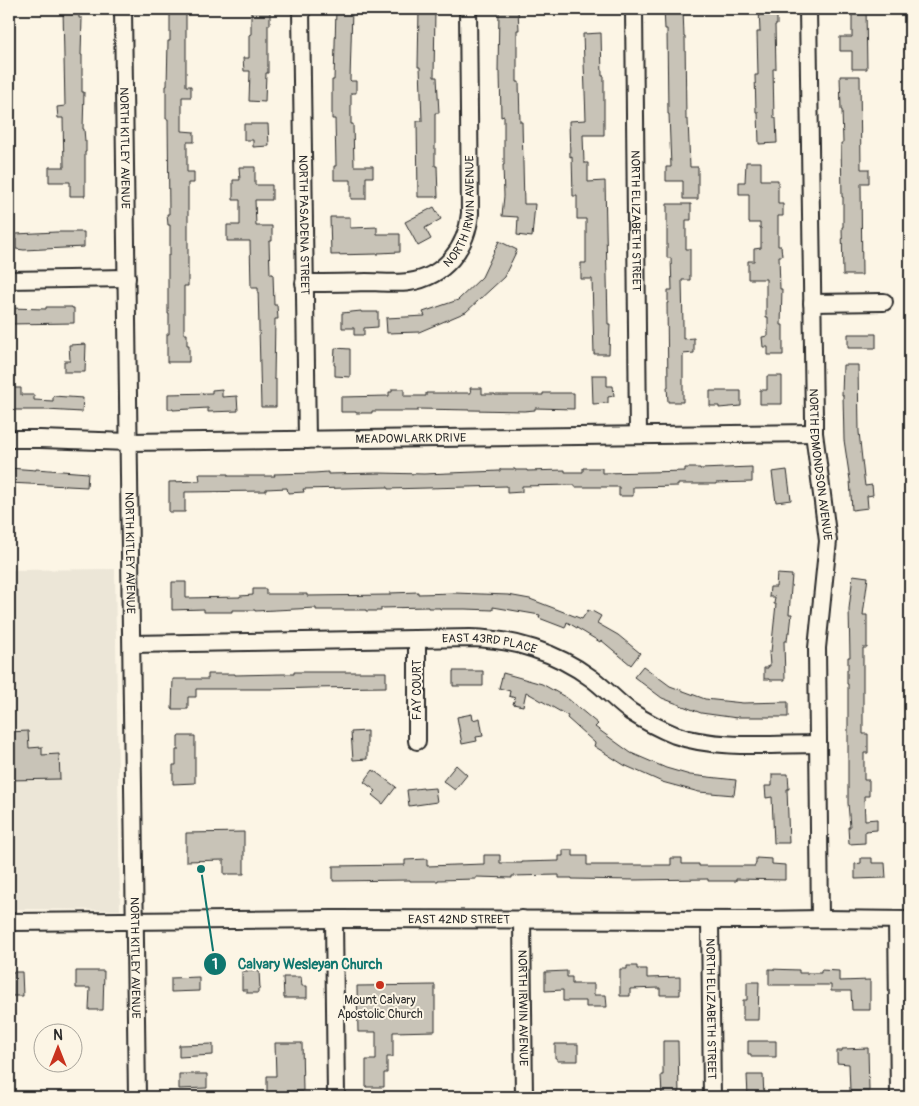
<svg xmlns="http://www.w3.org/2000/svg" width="919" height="1106" viewBox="0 0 919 1106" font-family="Pangolin,sans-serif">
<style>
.built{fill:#ece6d7}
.building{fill:#c8c3b7;stroke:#2b2b2b}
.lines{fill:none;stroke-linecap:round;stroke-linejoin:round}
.minor-casing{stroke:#2b2b2b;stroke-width:20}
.minor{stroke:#fcf5e5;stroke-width:16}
.poi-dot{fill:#c8321e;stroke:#fcf5e5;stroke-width:2}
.labels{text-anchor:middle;stroke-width:4;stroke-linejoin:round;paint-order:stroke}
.street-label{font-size:12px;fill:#2b2b2b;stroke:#fcf5e5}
.poi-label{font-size:12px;fill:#2b2b2b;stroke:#fcf5e5}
.leader{fill:none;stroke:#0f766e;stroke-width:2}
.callout-dot{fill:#0f766e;stroke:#fcf5e5;stroke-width:2}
.mark-label{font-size:15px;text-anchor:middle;font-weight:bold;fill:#fff}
.callout-label{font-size:14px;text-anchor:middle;font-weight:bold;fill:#0f766e;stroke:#fcf5e5;stroke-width:4;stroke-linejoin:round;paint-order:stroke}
</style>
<rect width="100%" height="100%" fill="#fcf5e5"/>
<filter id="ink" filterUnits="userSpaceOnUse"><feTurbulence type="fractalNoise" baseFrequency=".02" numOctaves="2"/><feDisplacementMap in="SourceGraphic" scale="10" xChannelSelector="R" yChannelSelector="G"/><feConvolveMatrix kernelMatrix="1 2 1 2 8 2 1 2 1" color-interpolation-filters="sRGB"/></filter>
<g filter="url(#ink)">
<path class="built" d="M115 569 120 910 9 909V570Z"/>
<path class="building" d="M63 9H79V18H82L81 55H82V92H84L83 129H84L85 141H86V152H85V196H70V182H49V167H64L63 118H58L57 107 65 106Z
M170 9H186V86H191V97H182V131L194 132V142H187V172H194V183H188V286H184V334H187V345H189V362H167V334H169V314H168V255H170V225H168L167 214H169L168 119H166V86H167L168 41H170Z
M251 9H270V25H268V73H266L265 102 249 101 250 71H244L243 58H249V35L251 34Z
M336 9H352L350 80 351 81H356V93H351V124H353L354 166H373V177H366V199H351V180H334V166H336L335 119H332V80H334Z
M419 9H435L434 77H437L439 113H435V166H437L438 197H418L417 121H422L420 67H418Z
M499 9H518L519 30H517V82H519L520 122H522L524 204H535L532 237 517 235 518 217 502 216 504 196 503 165H504V116L501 117 500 72H498Z
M664 9H683L684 37H685L686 120H688L690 167H698V199H683V181H666V167H671L669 114H668L667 29H665Z
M759 9H777V25H775L776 69H773L774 118H776L777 143 759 144 758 112H756L755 75H758L757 32H760Z
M852 9H866L867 69H852V51H840V37H852Z
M601 33 602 76H604V135H583L584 163H588V182L605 181 608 324H610L609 354H594L592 279H581V263H586V219H577V196H573L572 156 570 157 569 121 586 120 583 34Z
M840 76H860L861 169H869V183H861L862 275H843L842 227H843V197H842L841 143H843L842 110H841Z
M244 124H268L269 146 253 147V140H244Z
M746 162H761V180H778V204H783V216H778V246H781L782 256H779L780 289H782L781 325H783V355H768V347H763L762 337 768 336V317H766V279H748V261H754V249L761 248V228H760V223H749V194H739V182H745Z
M239 167H255V185H272V200H255L256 226H272V241H269L270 274H273L274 305H277L278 319H275L274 379H276V407H261L258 288H251L250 241H227V225H240V200H233V180H240Z
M667 204H691V220H686V249H690V280H682L683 325V339L694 338V353L683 354V402H668L667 387H668L667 303H668V290H672L671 258H667Z
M434 207 441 219 425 228 431 239 418 246 405 222Z
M330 217H350V228L377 227V234H400V252L378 253V254L331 255Z
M56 232H84V247L24 250 16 249V234Z
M499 241 517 250 504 277 466 312 419 332 387 333 386 318 425 316 423 312 458 300 482 277Z
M46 307H72V308H74V323L9 324V308L46 309Z
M361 311V312H378V327L364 328V335H354V328H342V313Z
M848 334H876V348H848Z
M86 344 85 372H64V361H70L69 345Z
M335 348 350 349V377L335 376V365H334Z
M843 365H858L859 432 864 478 865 486 872 485 873 495 867 496 868 508 852 510 850 480 844 440 843 395H842Z
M592 375H607V386H613L614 396 608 397V403L593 404Z
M767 376H782V404H760V390H767Z
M9 388H21V395H34V400L53 401V396L83 398 82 412 46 410H9Z
M470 388H482V394H495V395H543V393H574V409L535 408V410L524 411 418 409V411H372V413H356V412H341V397L389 396V392H392V389H404V396H426V393H471Z
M222 389V397L237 396 238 411 208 412V408L173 410V409H168V394L212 393V390Z
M710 391H741V406L719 408V406H710Z
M752 467V482L716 483V484H678V486L633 487V496H619V487H575V485L522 486V492L507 493V486L388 489V487L303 489 304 492 288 493 287 488 266 489V491L185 492V512H169V482L200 481 199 474H228V476H275L274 474 314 473 328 472V474L379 473 424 474 500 471V469H515V470H527V471L565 470V472H583V468H602V473L648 472 685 471V468H700V469Z
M9 468 36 470V469L88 473 87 487 9 483Z
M787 470 791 500 776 502 772 472Z
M777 574 792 575 789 614H792L790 632H788L787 641H784L785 680H770V679H764V668H768V666H770L769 652H771L776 604H774L775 597H769L770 587H776Z
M853 575 868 577 863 615H867V648H863V734H868V753H864V780H869V796H864L865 820 877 819V830L865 831V843L849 844 848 827H850L848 803V684H847V670H848V657H850L849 609Z
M172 582H186V598L240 597V596L253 595V589H266V594H307V596L390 595V593L418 592V594L455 593 508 595 530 599 582 619 588 610 591 612 592 611 601 616 597 623 618 635 640 653 631 665 601 640 600 642 567 622 565 628 539 618 540 615 493 607V610L465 609H440V608H428V607L381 608V611H366V610H316V608L255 611V610H232V612H204V609L172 610Z
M643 666 670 686 705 699 743 703 788 702V717H737V718L701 713 662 698 634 677Z
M453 671H483V686H453Z
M294 672H386V687L310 688 273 689H196V697H188V709H172L173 679H208V674H235V675L282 674H294Z
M503 673 542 684 567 698 598 724 595 727 631 753 666 768 690 775 736 780 734 795 699 792 662 782 624 765 594 746 595 743 567 718 568 716 526 692 523 706 513 704 515 698 509 696 510 691 499 688Z
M472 714 473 720 480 718 483 736 476 737 477 741 462 744 457 717Z
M28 731 29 748 42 747V755L59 754 60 779 9 780V732Z
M367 731V759L353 760 351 732Z
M178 736H195V783L173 784V765H176V750H178Z
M456 765 467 775 455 790 443 781Z
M373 770 396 787 383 804 372 795 376 791 364 782Z
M772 774H788L789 789H787L789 843H774L772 797 766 798 765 786H772Z
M423 788V789L435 788 437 802 409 806 407 790Z
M244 832V874H224V860L186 861V833Z
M563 850H573V856H587V865H671V858H682V864H699V866H755V864H756V858L772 859V864L785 865V880L736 879V881H708V879L634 880 572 879V878H559V875L512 876V878L476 877V879L438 880V881H410V880L333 881V866L405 865V860L427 859V866L484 864V855H500V863H522V862L559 861V856H563Z
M861 858H872V863H885L886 878 855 879V864L861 863Z
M627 966H637V969H647V978L680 977V995H660V988L630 989V996H620V969H627Z
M769 969 799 970V973H821V970L839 971V981L870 980V1010H852L851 991H831V985H769Z
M76 971H104L103 1010H89L90 988H76Z
M242 971H259L260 989H258V993H247V990H242Z
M567 971V977H572V984H594V995H606L607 1007H586V1001H563V990L545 991V972Z
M9 972H22L23 996H9Z
M199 977V991L171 992V978Z
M283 977H301L302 986H307V998H284Z
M747 982H759L758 1020H743V1000H747Z
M435 985V1031L393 1032V1057H387V1073H384V1087H366V1060H376V1032H358L357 986Z
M663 1041H678L679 1097H662L661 1075H663Z
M748 1041H776V1057H751V1054H748Z
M275 1043H302L303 1091 267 1092V1076H276Z
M213 1044V1055L179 1057V1045Z
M555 1044H578V1061H557V1058H555Z
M868 1048 869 1091H850L849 1064 837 1063V1051H842V1049Z
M179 1074H207V1088L179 1089Z
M747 1075H763L764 1097H748Z"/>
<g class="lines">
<defs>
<g id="minor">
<path id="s1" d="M123 9 137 1097"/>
<path id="s2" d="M301 9 307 440"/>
<path id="s3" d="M634 9 638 435"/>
<path id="s4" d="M808 9 814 419V433L828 541 817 648 820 919"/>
<path d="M9 280 127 278"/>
<path id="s5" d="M304 283C325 283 346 283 366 282 380 282 395 284 409 282 444 277 467 248 470 213L468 9"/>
<path d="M812 303 884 302"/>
<path id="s6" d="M9 439H40L129 442 814 433"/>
<path d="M417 639V741"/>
<path id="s7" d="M132 644 470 638C513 639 556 652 591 678 605 688 617 702 631 712 645 721 660 729 675 735 717 750 774 744 818 744"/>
<path d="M334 919 336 1097"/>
<path id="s8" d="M522 919 524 1097"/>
<path id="s9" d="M710 920 712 1097"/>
<path d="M897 920 899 1097"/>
<path id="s10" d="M9 922 334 919 760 920 820 919 910 920"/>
</g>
</defs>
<use href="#minor" class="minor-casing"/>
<use href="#minor" class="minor"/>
</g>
</g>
<circle class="poi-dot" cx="380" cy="985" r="5"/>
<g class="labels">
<g class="street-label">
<text dy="4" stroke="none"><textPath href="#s1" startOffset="139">NORTH KITLEY AVENUE</textPath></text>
<text dy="4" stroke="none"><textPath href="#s5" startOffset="204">NORTH IRWIN AVENUE</textPath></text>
<text dy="4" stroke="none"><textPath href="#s3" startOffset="212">NORTH ELIZABETH STREET</textPath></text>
<text dy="4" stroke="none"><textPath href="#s2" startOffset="216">NORTH PASADENA STREET</textPath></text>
<text dy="4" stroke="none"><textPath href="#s6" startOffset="402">MEADOWLARK DRIVE</textPath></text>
<text dy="4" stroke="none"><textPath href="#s4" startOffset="456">NORTH EDMONDSON AVENUE</textPath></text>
<text dy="4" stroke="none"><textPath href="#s1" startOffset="544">NORTH KITLEY AVENUE</textPath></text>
<text dy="4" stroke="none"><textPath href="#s7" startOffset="358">EAST 43RD PLACE</textPath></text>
<text transform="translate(417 690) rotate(-90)" y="4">FAY COURT</text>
<text dy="4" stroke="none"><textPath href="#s10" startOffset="450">EAST 42ND STREET</textPath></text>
<text dy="4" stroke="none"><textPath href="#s1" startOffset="949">NORTH KITLEY AVENUE</textPath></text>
<text dy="4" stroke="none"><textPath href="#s8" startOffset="89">NORTH IRWIN AVENUE</textPath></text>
<text dy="4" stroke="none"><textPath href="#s9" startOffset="89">NORTH ELIZABETH STREET</textPath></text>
</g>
<g class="poi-label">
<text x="380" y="1004">Mount Calvary<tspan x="380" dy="14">Apostolic Church</tspan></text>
</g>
</g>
<path class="leader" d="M201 869L215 964"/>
<g class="callout-dot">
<circle cx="201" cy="869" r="5"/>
<circle cx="215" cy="964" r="12"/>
</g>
<g class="mark-label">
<text x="215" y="969">1</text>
</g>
<g class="callout-label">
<text x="310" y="969">Calvary Wesleyan Church</text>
</g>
<rect width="919" height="1106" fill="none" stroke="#fcf5e5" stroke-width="30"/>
<rect x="15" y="15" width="889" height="1076" fill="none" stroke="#2b2b2b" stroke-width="2" filter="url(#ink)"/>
<g transform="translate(58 1048)"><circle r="24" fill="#fcf5e5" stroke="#a8a49b"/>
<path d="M0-4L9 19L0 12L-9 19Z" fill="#c8321e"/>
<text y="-8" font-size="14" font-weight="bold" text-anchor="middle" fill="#2b2b2b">N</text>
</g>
</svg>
